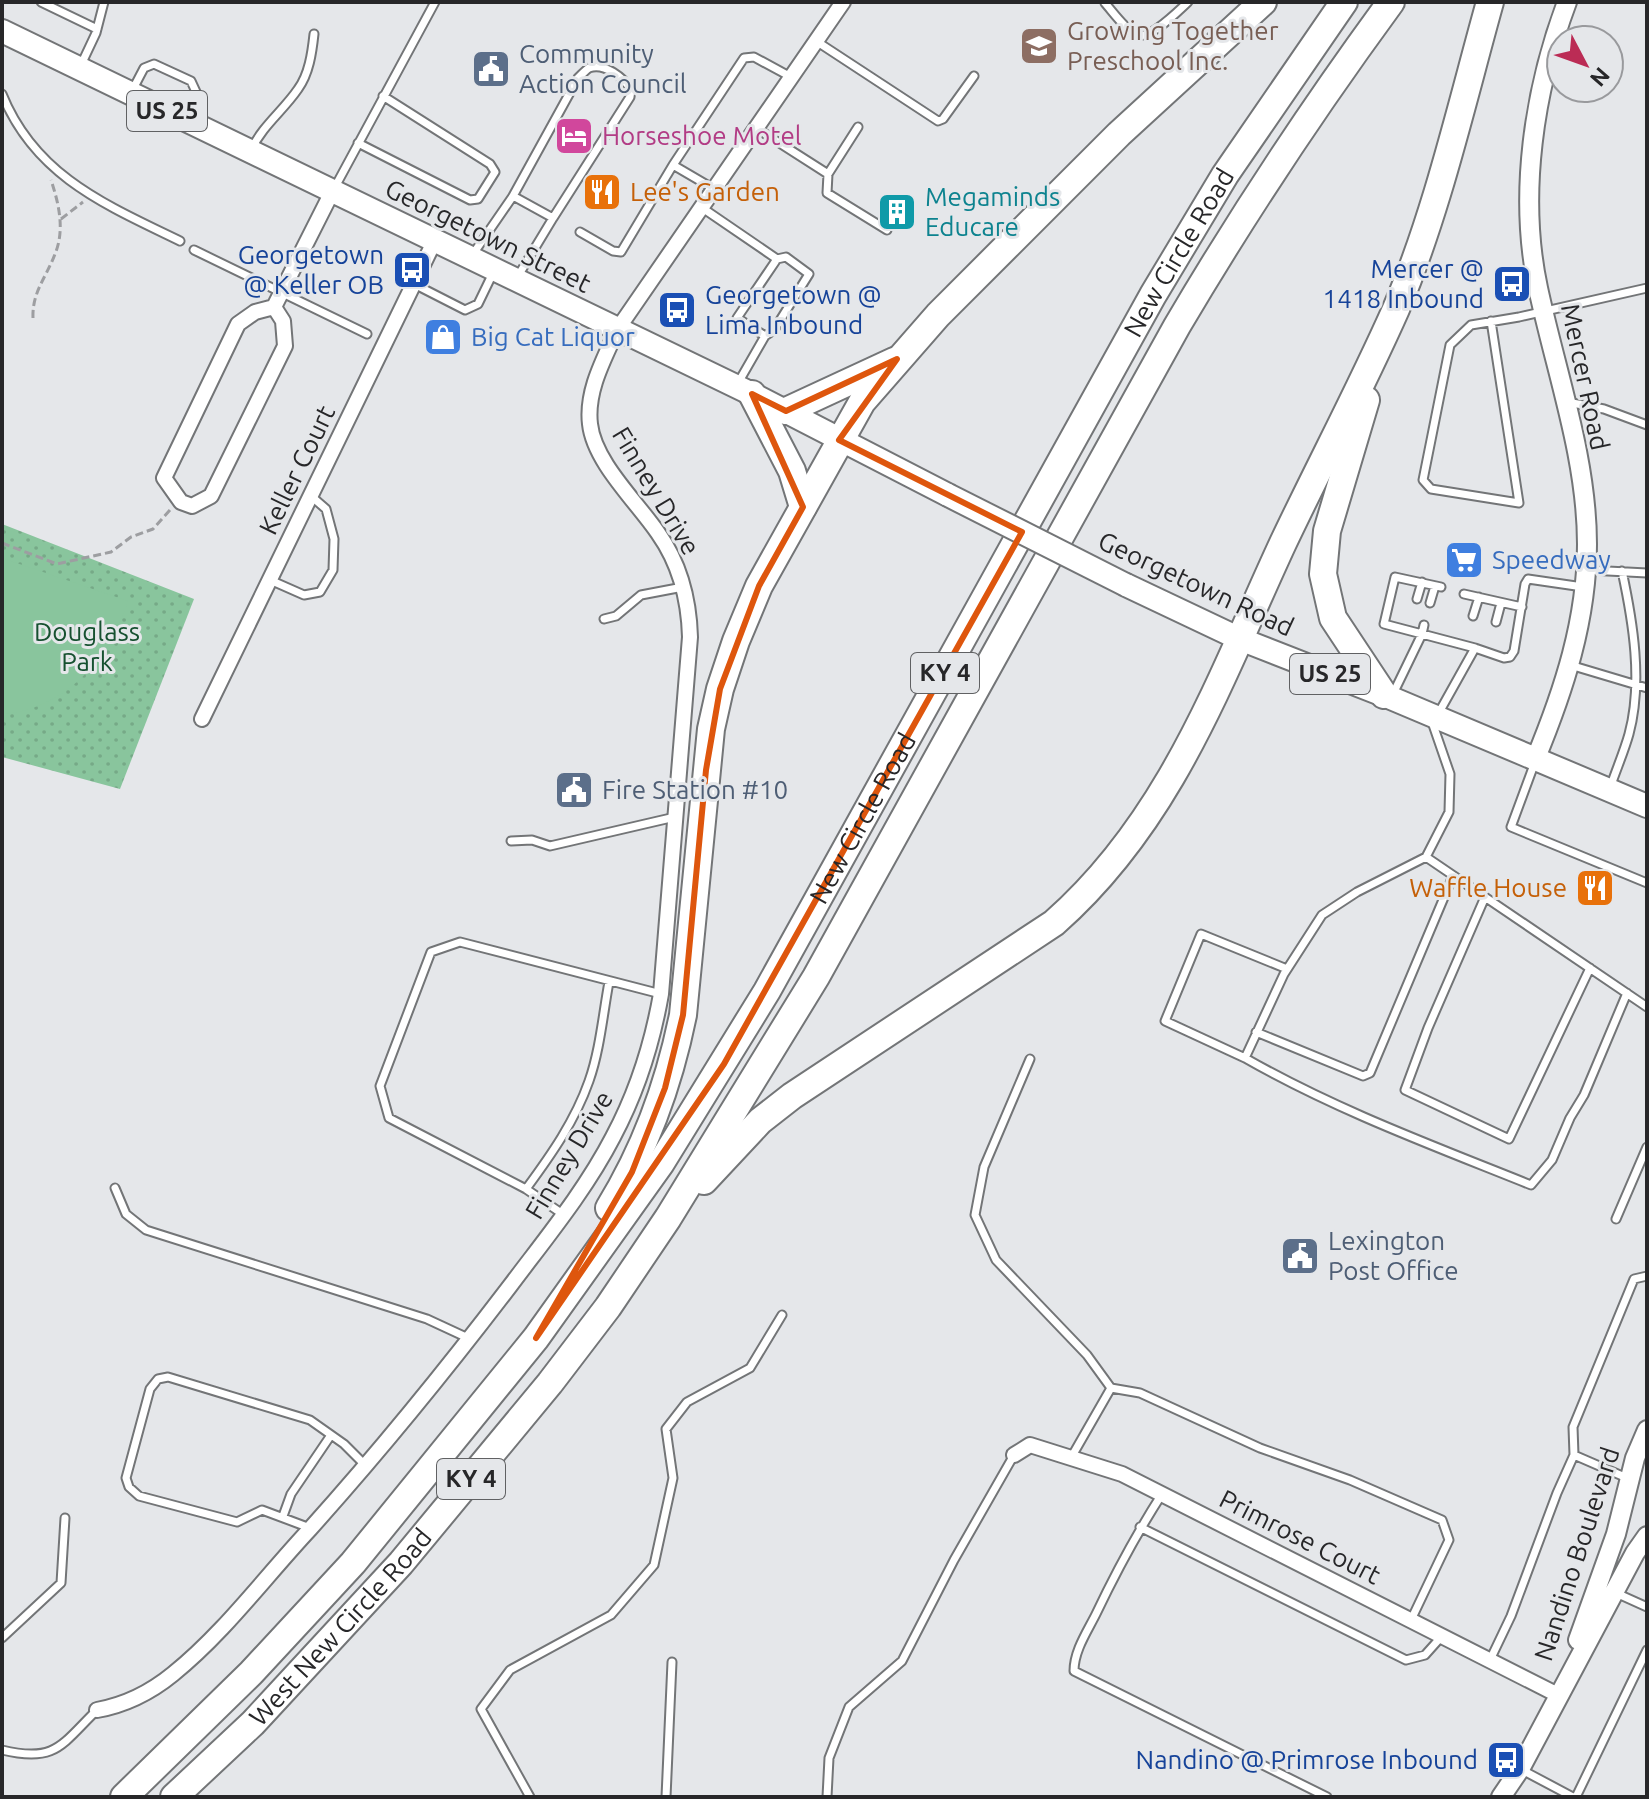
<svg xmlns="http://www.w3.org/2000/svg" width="1649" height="1799" viewBox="0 0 1649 1799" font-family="Ubuntu,sans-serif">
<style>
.grass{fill:url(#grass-dots)}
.garden{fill:#89c59d}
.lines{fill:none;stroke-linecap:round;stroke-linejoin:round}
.service-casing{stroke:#737577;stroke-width:11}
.minor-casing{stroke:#737577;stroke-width:18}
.tertiary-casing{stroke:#737577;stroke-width:22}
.primary-casing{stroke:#737577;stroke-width:26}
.motorway-casing{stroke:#737577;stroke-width:30}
.path{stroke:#9d9ea1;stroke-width:3;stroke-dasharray:8 4;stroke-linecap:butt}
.service{stroke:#fff;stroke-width:7}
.minor{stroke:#fff;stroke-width:14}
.tertiary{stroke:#fff;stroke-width:18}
.primary{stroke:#fff;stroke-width:22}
.motorway{stroke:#fff;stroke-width:26}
.primary-bridge-casing{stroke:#737577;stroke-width:26;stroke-linecap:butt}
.primary-bridge{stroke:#fff;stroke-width:22}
.marked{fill:none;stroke:#de560d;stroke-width:6;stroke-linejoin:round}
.labels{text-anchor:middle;stroke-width:6;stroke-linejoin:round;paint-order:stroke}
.shield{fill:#e5e7ea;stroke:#606163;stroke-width:2}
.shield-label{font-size:24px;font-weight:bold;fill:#272729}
.education-label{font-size:26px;fill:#785e54;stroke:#e5e7ea;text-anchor:start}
.service-label{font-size:26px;fill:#4e5e75;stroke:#e5e7ea;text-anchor:start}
.hotel-label{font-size:26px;fill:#b23c85;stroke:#e5e7ea;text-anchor:start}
.food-label{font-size:26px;fill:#c56008;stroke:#e5e7ea;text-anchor:start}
.culture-label{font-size:26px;fill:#0d838f;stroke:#e5e7ea;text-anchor:start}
.street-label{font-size:26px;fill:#272729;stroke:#e5e7ea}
.transit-label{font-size:26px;fill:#164399;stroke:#e5e7ea;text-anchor:end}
.shop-label{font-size:26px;fill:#366cbe;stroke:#e5e7ea;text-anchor:start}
.park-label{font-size:26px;fill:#165130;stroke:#e5e7ea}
</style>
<defs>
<pattern id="grass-dots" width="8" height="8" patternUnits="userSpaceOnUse" patternTransform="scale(2)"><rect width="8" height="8" fill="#89c59d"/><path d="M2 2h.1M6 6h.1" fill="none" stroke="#76a987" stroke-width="1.8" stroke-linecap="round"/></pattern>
</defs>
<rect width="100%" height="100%" fill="#e5e7ea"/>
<path class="grass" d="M2 524 194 599 120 789 2 757Z"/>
<path class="garden" d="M2 558 128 601C110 659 64 710 2 714Z"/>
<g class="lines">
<defs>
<path id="service" d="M41 2 97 29
M1105 3C1113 12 1125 29 1136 35 1149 41 1178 11 1188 2
M816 41 938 121 943 119 974 76
M80 67 96 33 104 2
M133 89 144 68 154 64 191 81 197 94 184 117
M2 94C35 176 106 205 180 241
M756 128 828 174 858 127
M358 143 470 200 478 199 495 172 490 164 383 96
M251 150C263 125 283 111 298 89 309 74 312 53 314 34
M673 165 744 58 754 57 791 77
M828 174 827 193 887 230
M335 187 435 2
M513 196 578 78C579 77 587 69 589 68 604 62 624 78 631 90L630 97 553 218
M701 207 777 259 737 318 765 336 738 383
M580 232 613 251 621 252 673 165 714 189
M194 250 367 334
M473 254 513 196 553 218 518 276
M414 284 465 310 478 304 493 273
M1491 321 1519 503 1431 489 1423 480 1450 345 1471 325 1519 317 1647 288
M765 336 774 330 809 274 786 257 777 259
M1567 402 1604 409 1647 425
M1588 570 1647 573
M270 580 304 595 320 592 333 570 334 539 326 509 311 496
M1464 594 1522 607
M1417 599 1422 582
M1430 603 1435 586
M1473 616 1479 597
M604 619 616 616 641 595 683 587
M1496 622 1501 603
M1424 625 1422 634 1384 624 1395 577 1441 587
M1570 665 1647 688
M1392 696 1422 634 1475 648
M1437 716 1475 648 1504 658 1510 657 1514 651 1525 584 1528 579 1583 587
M1431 719 1450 774 1449 812 1426 857 1357 892 1322 915 1284 974 1245 1058C1336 1110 1434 1146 1531 1185L1552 1160 1570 1118 1584 1095 1627 993
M1535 762 1511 827 1647 883
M1610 788C1616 770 1624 752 1629 734 1643 682 1633 622 1622 571
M511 841 532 840 550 846 675 817
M1426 857 1647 1007
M1485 897 1428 1028 1405 1090 1509 1139 1590 968
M609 982C603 1014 600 1050 589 1081 575 1121 551 1155 526 1189L389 1118 380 1086 431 952 460 942 661 994
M1256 1032 1363 1076 1370 1073 1453 876
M1245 1058 1165 1021 1201 934 1287 969
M1030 1059 984 1167 975 1215 996 1260 1087 1355 1111 1388
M115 1188 126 1214 146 1230 427 1319 468 1338
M526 1189 564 1215
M1616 1219 1647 1147
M1574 1455 1627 1478
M1072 1456 1111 1388 1140 1393 1260 1448 1350 1480 1442 1520 1449 1540 1411 1620
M1162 1494C1137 1533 1116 1572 1096 1614 1087 1632 1074 1651 1074 1671L1327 1797
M283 1516 291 1494 331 1435
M1140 1527 1406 1660 1425 1655 1442 1636
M310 1528 262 1510 237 1522 139 1496 129 1487 126 1478 150 1389 158 1379 168 1377 310 1420 344 1444 366 1466
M1616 1593 1647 1607
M2 1638 61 1583 65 1518
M1490 1660 1511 1616 1557 1493 1574 1455 1573 1427 1634 1279 1647 1276
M2 1750C56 1763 61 1745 97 1710
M1522 1770 1573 1797
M530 1797 481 1709 510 1670 611 1615 654 1565 673 1478 666 1429 687 1402 750 1368 782 1315
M666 1797 672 1662
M827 1797 829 1758 849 1707 902 1661 954 1560 1014 1455
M1576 1797 1647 1650"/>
<path id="minor" d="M274 307 283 321 285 346 211 496 192 506 181 502 164 478 238 324 255 312Z
M274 307 332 192
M202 719 434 242
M1014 1455 1030 1445 1122 1474 1558 1695
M97 1710C125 1705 151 1692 173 1674 224 1633 265 1577 310 1529 380 1451 446 1370 510 1286 546 1238 585 1191 613 1137 637 1092 652 1045 661 994L690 637C689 600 680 564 658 533 637 502 594 462 590 424 586 391 604 359 617 330L843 2"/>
<path id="tertiary" d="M1535 760C1564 690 1587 620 1587 544 1587 458 1556 372 1538 288 1518 195 1534 90 1567 2
M1578 1640 1616 1534 1635 1458 1647 1430
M1501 1797 1520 1769 1635 1553 1647 1536"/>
<path id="primary" d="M2 31 752 394 948 495
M1126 585 1240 639 1391 698 1647 806"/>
<g id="motorway">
<path d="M752 394 792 471 803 507"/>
<path d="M1366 400 1327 531 1323 574 1333 618 1384 695"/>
<path d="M786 411 894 361"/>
<path d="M704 1181 760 1121 792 1096 1054 923C1171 820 1219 681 1283 543 1320 465 1361 388 1396 309 1437 213 1462 102 1490 2"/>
<path d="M609 1208C646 1148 669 1084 683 1015L711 729 720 689 736 641 759 586 862 402 938 315 1119 134 1263 2"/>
<path id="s1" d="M124 1797 251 1673 353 1563 536 1338 661 1163 767 991 1153 295 1225 175 1344 2"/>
<path id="s2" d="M174 1797 253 1723 401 1563 550 1383 608 1307 668 1218 816 977 1177 326C1243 214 1314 107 1391 2"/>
</g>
</defs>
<use href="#service" class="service-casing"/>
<use href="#minor" class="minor-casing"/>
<use href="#tertiary" class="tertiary-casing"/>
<use href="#primary" class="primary-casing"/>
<use href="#motorway" class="motorway-casing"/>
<path class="path" d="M61 219 83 202
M33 318C32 292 46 278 55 254 65 230 59 204 51 180
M2 543 57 564 111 552 131 537 153 529 170 510"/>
<use href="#service" class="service"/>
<use href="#minor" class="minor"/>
<use href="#tertiary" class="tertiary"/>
<use href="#primary" class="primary"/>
<use href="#motorway" class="motorway"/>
<defs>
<path id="primary-bridge" d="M948 495 1126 585"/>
</defs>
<use href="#primary-bridge" class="primary-bridge-casing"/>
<use href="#primary-bridge" class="primary-bridge"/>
</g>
<path class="marked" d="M897 359 839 440 1022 532 724 1064 536 1338 632 1172 665 1088 683 1015 706 770 720 689 759 586 803 507 752 394 786 411Z"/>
<defs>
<symbol id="school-square" viewBox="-11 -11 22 22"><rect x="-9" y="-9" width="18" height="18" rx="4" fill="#8d6e63" stroke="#e5e7ea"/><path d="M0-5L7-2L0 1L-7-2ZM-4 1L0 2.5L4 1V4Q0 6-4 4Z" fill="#fff"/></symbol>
<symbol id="civic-square" viewBox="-11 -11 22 22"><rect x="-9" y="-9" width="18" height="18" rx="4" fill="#5c6f8a" stroke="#e5e7ea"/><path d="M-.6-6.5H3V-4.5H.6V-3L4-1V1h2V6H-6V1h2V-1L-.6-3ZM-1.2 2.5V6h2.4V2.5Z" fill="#fff"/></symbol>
<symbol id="hotel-square" viewBox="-11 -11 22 22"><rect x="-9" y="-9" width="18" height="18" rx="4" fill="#d1479c" stroke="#e5e7ea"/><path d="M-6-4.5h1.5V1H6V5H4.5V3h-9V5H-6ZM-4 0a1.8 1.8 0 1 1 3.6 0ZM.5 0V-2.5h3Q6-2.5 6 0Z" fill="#fff"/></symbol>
<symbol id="restaurant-square" viewBox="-11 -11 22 22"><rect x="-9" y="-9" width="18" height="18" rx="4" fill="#e8710a" stroke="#e5e7ea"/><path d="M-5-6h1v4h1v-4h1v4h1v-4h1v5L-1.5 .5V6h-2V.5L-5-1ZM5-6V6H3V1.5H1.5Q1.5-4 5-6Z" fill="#fff"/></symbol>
<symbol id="building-square" viewBox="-11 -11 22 22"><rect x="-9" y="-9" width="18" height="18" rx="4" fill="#0f9aa8" stroke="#e5e7ea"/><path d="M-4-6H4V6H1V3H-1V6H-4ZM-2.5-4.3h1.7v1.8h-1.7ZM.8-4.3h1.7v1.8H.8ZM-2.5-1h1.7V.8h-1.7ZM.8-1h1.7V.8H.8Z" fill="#fff"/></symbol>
<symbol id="bus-square" viewBox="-11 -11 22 22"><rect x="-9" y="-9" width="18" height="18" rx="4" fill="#1a4fb4" stroke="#e5e7ea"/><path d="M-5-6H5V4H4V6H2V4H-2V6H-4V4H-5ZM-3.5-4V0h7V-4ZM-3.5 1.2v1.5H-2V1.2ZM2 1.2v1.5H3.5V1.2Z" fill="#fff"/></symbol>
<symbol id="shop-square" viewBox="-11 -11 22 22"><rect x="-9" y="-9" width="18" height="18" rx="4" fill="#3f7fe0" stroke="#e5e7ea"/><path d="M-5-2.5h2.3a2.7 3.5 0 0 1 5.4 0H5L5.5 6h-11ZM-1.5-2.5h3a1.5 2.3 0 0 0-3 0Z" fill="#fff"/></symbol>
<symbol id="supermarket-square" viewBox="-11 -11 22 22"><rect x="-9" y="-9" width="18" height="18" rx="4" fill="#3f7fe0" stroke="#e5e7ea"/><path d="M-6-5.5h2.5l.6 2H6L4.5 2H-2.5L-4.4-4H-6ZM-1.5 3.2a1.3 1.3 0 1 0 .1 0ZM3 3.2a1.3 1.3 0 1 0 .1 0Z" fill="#fff"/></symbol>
</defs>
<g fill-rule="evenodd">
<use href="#school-square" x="1017" y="24" width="44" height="44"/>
<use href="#civic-square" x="469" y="47" width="44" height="44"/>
<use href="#hotel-square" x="552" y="114" width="44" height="44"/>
<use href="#restaurant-square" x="580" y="170" width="44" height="44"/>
<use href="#building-square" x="875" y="190" width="44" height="44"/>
<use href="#bus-square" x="390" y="248" width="44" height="44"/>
<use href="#bus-square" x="1490" y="262" width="44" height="44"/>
<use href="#bus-square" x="655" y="288" width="44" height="44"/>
<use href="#shop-square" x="421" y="315" width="44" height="44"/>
<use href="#supermarket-square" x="1442" y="538" width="44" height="44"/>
<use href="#civic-square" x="552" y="768" width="44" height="44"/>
<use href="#restaurant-square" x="1573" y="866" width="44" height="44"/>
<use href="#civic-square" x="1278" y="1234" width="44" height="44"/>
<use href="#bus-square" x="1484" y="1738" width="44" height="44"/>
</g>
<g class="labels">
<g class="shield">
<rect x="127" y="91" width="80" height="40" rx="6"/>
<rect x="911" y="653" width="68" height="40" rx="6"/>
<rect x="1290" y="654" width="80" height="40" rx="6"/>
<rect x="437" y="1459" width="68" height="40" rx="6"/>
</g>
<g class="shield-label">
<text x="167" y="119">US 25</text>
<text x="945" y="681">KY 4</text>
<text x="1330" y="682">US 25</text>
<text x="471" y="1487">KY 4</text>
</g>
<g class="education-label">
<text x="1067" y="40">Growing Together<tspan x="1067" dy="30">Preschool Inc.</tspan></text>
</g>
<g class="service-label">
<text x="519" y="63">Community<tspan x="519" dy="30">Action Council</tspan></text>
<text x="602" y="799">Fire Station #10</text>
<text x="1328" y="1250">Lexington<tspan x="1328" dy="30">Post Office</tspan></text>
</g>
<g class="hotel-label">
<text x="602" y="145">Horseshoe Motel</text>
</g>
<g class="food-label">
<text x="630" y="201">Lee's Garden</text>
<text x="1567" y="897" text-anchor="end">Waffle House</text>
</g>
<g class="culture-label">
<text x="925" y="206">Megaminds<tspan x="925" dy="30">Educare</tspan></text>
</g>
<g class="street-label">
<text transform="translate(488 236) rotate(26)" y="9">Georgetown Street</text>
<text dy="9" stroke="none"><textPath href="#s1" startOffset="1880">New Circle Road</textPath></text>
<text transform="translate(1585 377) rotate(78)" y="9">Mercer Road</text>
<text transform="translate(297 470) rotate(-64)" y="9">Keller Court</text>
<text transform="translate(656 491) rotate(59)" y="9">Finney Drive</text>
<text transform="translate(1196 584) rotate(25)" y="9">Georgetown Road</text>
<text dy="9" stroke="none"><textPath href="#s1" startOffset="1232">New Circle Road</textPath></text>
<text transform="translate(569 1155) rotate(-59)" y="9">Finney Drive</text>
<text transform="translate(1300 1537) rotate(27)" y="9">Primrose Court</text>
<text transform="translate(1577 1554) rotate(-72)" y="9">Nandino Boulevard</text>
<text dy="9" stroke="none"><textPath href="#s2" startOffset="238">West New Circle Road</textPath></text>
</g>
<g class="transit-label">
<text x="384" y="264">Georgetown<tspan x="384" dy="30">@ Keller OB</tspan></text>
<text x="1484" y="278">Mercer @<tspan x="1484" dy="30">1418 Inbound</tspan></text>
<text x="705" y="304" text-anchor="start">Georgetown @<tspan x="705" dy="30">Lima Inbound</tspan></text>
<text x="1478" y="1769">Nandino @ Primrose Inbound</text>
</g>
<g class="shop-label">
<text x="471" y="346">Big Cat Liquor</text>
<text x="1492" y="569">Speedway</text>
</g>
<g class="park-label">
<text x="87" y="641">Douglass<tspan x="87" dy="30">Park</tspan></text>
</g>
</g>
<rect width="1649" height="1799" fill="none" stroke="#272729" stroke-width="8"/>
<g transform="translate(1585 64) rotate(131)"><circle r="38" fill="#e5e7ea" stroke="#999a9d" stroke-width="2"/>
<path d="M0-6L14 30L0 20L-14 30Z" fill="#bb2c55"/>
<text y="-12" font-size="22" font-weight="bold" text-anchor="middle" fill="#272729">N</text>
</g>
</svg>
